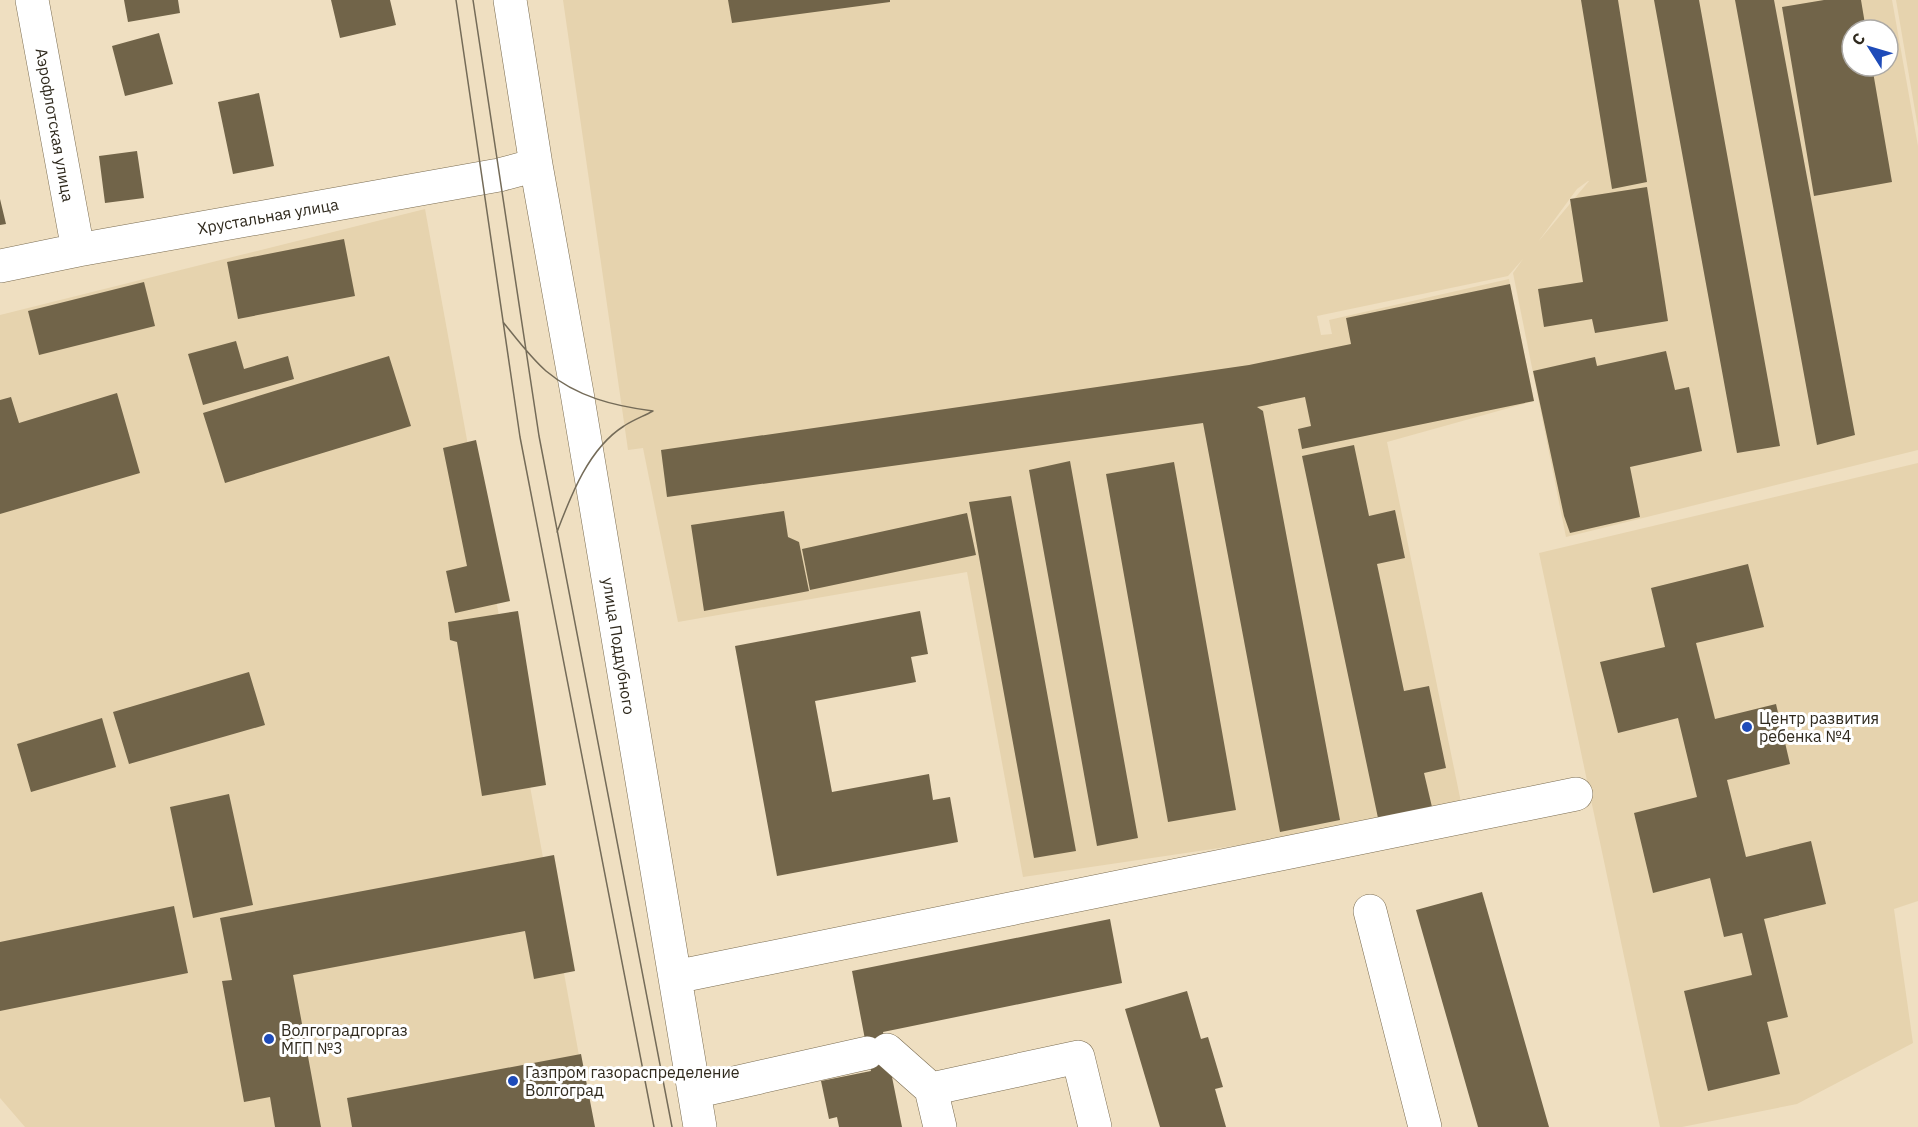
<svg xmlns="http://www.w3.org/2000/svg" width="1918" height="1127" viewBox="0 0 1918 1127" font-family="'IBM Plex Sans',sans-serif">
<style>
.built{fill:#e6d3ae;fill-rule:evenodd}
.building{fill:#716449}
.lines{fill:none;stroke-linecap:round;stroke-linejoin:round}
.minor-casing{stroke:#7a6c51;stroke-width:34}
.minor{stroke:#fff;stroke-width:33}
.tram{stroke:#746b58;stroke-width:1.5}
.poi-dot{fill:#1e4bb9;stroke:#fff;stroke-width:2}
.labels{text-anchor:middle;stroke-width:6;stroke-linejoin:round;paint-order:stroke}
.street-label{font-size:16px;fill:#2f291d;stroke:#fff}
.poi-label{font-size:16px;fill:#2f291d;stroke:#fff;text-anchor:start}
</style>
<rect width="100%" height="100%" fill="#efdfc1"/>
<path class="built" d="M563 0H1892L1918 146V450L1566 537 1513 273 1523 259 1508 276 1317 316 1321 335 1332 334 1329 320 1509 279 1534 401 1387 442 1463 812 1023 877 967 572 678 622 643 448 628 450ZM1852 30H1888V66H1852ZM1588 181H1589L1538 242 1577 189Z
M1896 0H1918V128Z
M425 209 592 1127H25L0 1098V315Z
M1918 463V901L1894 909 1913 1043 1797 1104 1682 1127H1660L1539 553Z"/>
<path class="building" d="M124 0H178L180 13 128 22Z
M331 0H390L396 25 340 38Z
M728 0H890V2L732 23Z
M1581 0H1618L1647 182 1612 189Z
M1654 0H1699L1780 446 1737 453Z
M1735 0H1774L1855 435 1817 445Z
M1824 0H1861L1866 30H1852V66H1872L1892 182 1814 196 1782 7Z
M159 33 173 84 125 96 112 46Z
M259 93 274 166 233 174 218 102Z
M137 151 144 198 105 203 99 156Z
M1647 187 1668 321 1595 333 1592 319 1544 327 1538 289 1583 282 1570 199Z
M0 199 6 224 0 225Z
M344 239 355 296 238 319 227 262Z
M144 282 155 326 39 355 28 311Z
M1510 284 1534 401 1302 449 1298 429 1311 426 1305 397 1257 407 1263 411 1340 820 1280 832 1203 423 667 497 661 450 1249 365 1351 344 1346 318Z
M236 341 244 369 288 356 294 379 203 405 188 354Z
M1666 351 1675 390 1689 387 1702 451 1630 467 1640 517 1570 533 1564 516 1533 371 1595 357 1597 366Z
M389 356 411 426 225 483 203 413Z
M117 393 140 473 0 514V400L11 397 19 423Z
M476 440 510 601 455 613 446 571 467 566 443 448Z
M1354 445 1369 516 1395 510 1405 558 1377 564 1404 691 1429 686 1446 768 1424 773 1432 807 1378 818 1302 456Z
M1070 461 1138 838 1097 846 1029 470Z
M1174 462 1236 810 1168 822 1106 474Z
M1011 496 1076 851 1034 858 969 502Z
M784 511 788 537 799 542 809 591 704 611 691 525Z
M967 513 976 555 810 590 802 549Z
M1748 564 1764 627 1696 643 1715 719 1776 704 1790 764 1727 780 1746 857 1811 841 1826 904 1764 919 1788 1017 1767 1022 1780 1074 1708 1091 1684 991 1752 975 1742 933 1724 937 1710 878 1653 893 1634 813 1697 797 1678 718 1618 733 1600 662 1665 647 1651 588Z
M518 611 546 785 482 796 457 642 450 640 448 622Z
M920 611 928 654 911 657 916 682 815 701 832 792 929 774 933 800 950 797 958 842 777 876 735 646Z
M249 672 265 725 129 764 113 712Z
M102 718 116 767 31 792 17 744Z
M229 794 253 905 193 918 170 807Z
M554 855 575 971 534 979 525 931 293 975 321 1127H275L270 1097 244 1102 222 981 232 980 220 918Z
M1482 892 1549 1127H1478L1416 910Z
M174 906 188 973 0 1011V942Z
M1110 919 1122 983 883 1032 902 1127H839L837 1117 829 1119 821 1081 871 1071 852 971Z
M1187 991 1201 1039 1208 1037 1223 1087 1215 1089 1226 1127H1160L1125 1009Z
M581 1054 595 1127H352L347 1098Z"/>
<g class="lines">
<defs>
<path id="minor" d="M32 0 78 250
M510 0 536 165 577 393 700 1127
M0 266 78 250 499 175 536 165
M1370 911 1425 1127
M675 977 1576 794
M887 1050 931 1089
M694 1092 867 1053
M940 1127 931 1089 1078 1057 1095 1127"/>
</defs>
<use href="#minor" class="minor-casing"/>
<use href="#minor" class="minor"/>
<path class="tram" d="M456 0 520 437 654 1127
M473 0 539 436 672 1127
M503 322C516 338 530 357 546 371 577 397 614 406 653 411
M557 532C571 495 589 448 624 426 633 420 644 416 653 411"/>
</g>
<g class="poi-dot">
<circle cx="1747" cy="727" r="6"/>
<circle cx="269" cy="1039" r="6"/>
<circle cx="513" cy="1081" r="6"/>
</g>
<g class="labels">
<g class="street-label">
<text transform="translate(55 125) rotate(80)" y="6">Аэрофлотская улица</text>
<text transform="translate(268 216) rotate(-10)" y="6">Хрустальная улица</text>
<text transform="translate(619 646) rotate(81)" y="6">улица Поддубного</text>
</g>
<g class="poi-label">
<text x="1759" y="724">Центр развития<tspan x="1759" dy="18">ребенка №4</tspan></text>
<text x="281" y="1036">Волгоградгоргаз<tspan x="281" dy="18">МГП №3</tspan></text>
<text x="525" y="1078">Газпром газораспределение<tspan x="525" dy="18">Волгоград</tspan></text>
</g>
</g>
<g transform="translate(1870 48) rotate(307)"><circle r="28" fill="#ffffff" stroke="#aca9a5" stroke-width="1.5"/>
<path d="M0-4.5L10 22L0 15L-10 22Z" fill="#1e4bb9"/>
<text y="-9" font-size="16" font-weight="bold" text-anchor="middle" fill="#2f291d">С</text>
</g>
</svg>
